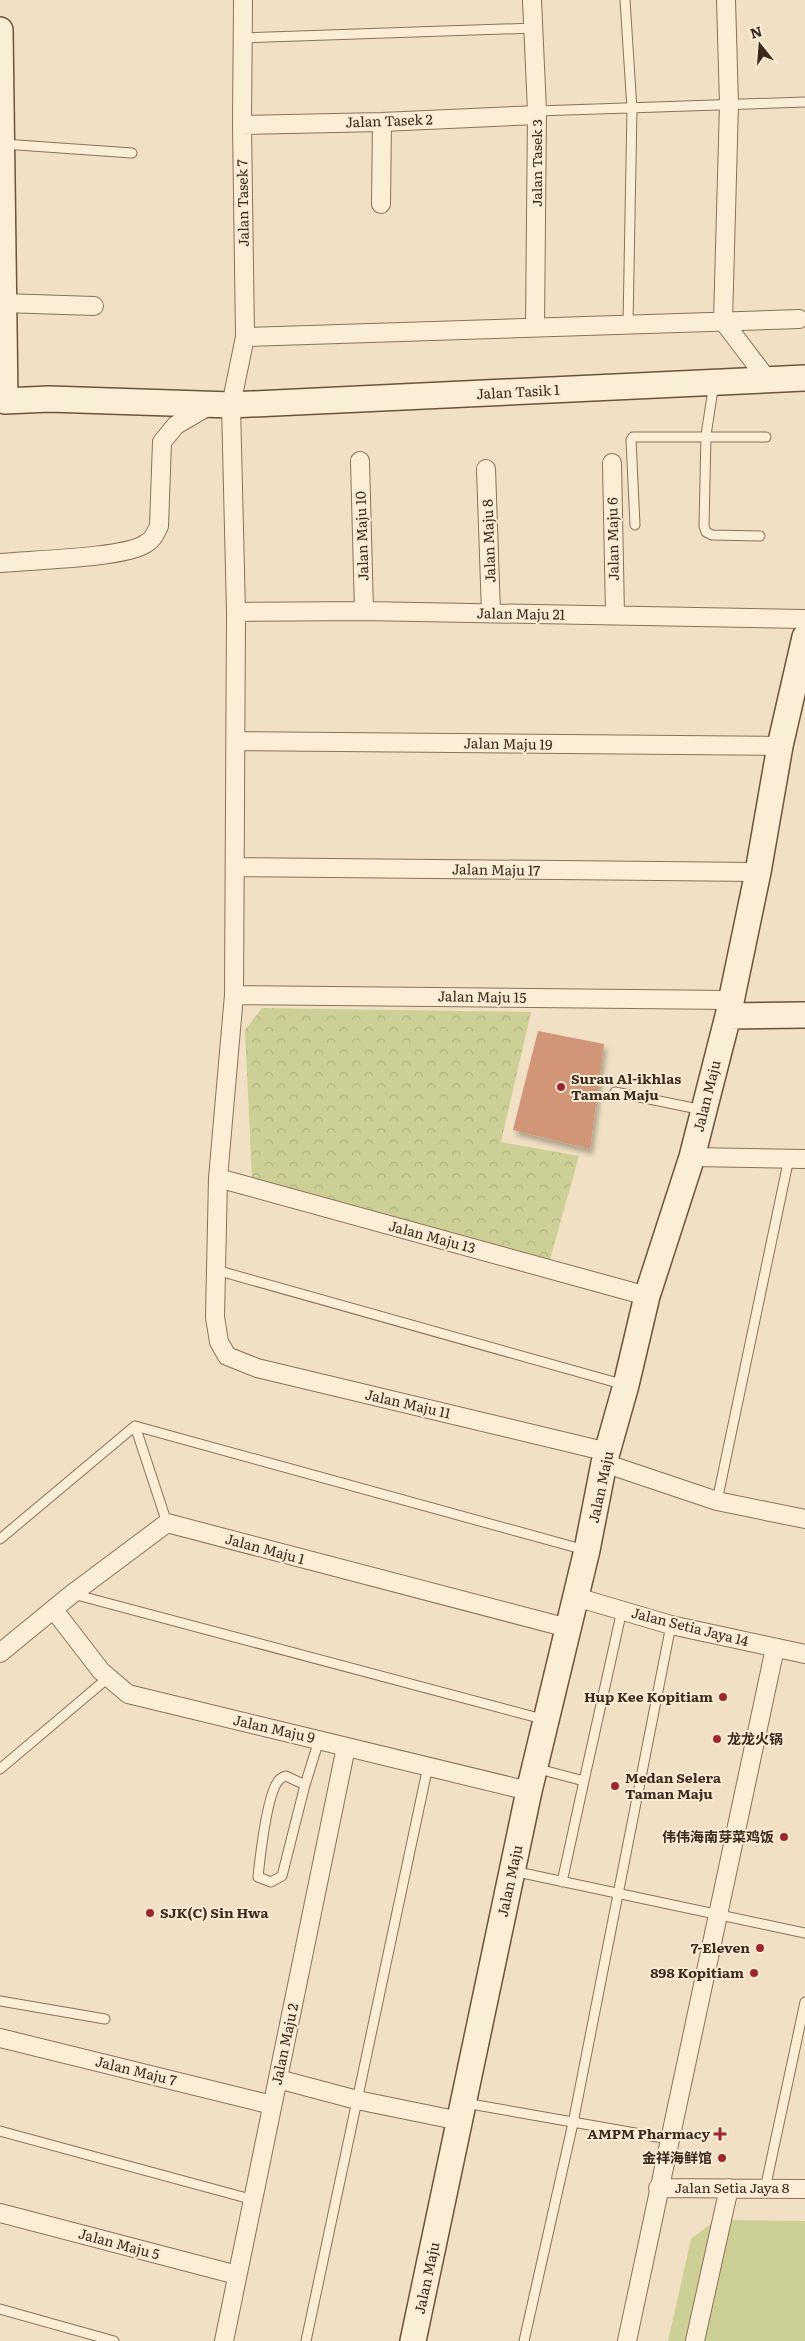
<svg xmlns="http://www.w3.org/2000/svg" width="805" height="2341" viewBox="0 0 805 2341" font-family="Literata,'Noto Sans SC',serif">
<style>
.green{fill:#cdd096}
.park{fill:url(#park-crowns)}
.building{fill:#d19677;filter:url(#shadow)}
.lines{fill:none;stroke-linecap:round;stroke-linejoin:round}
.lane-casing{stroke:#8c7159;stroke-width:11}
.street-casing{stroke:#8c7159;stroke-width:20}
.secondary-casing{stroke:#6e523c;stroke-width:28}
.lane{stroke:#fbeed7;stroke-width:9}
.street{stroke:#fbeed7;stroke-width:18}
.secondary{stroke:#fbeed7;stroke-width:25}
.poi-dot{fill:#9f252e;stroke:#f8ebd3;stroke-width:2}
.labels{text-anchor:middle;stroke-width:4;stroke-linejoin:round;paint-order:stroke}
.street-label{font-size:14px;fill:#3b2a1e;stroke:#f8ebd3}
.poi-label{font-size:14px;font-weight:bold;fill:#3b2a1e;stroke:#f8ebd3;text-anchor:end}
</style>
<defs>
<pattern id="park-crowns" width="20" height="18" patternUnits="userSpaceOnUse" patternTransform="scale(1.25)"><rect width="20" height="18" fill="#cdd096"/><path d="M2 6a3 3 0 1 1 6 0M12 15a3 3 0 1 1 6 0" fill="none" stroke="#b1b381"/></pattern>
<filter id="shadow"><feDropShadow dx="3" dy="5.5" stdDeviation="2.5" flood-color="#0004"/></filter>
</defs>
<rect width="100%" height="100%" fill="#f1e0c3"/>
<path class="green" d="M716 2220 805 2221V2341H668L691 2239Z"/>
<path class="park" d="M262 1008 531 1012 501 1142 579 1156 549 1263 252 1180 245 1030Z"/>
<path class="building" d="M538 1031 604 1044 590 1149 513 1130Z"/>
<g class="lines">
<defs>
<path id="lane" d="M625 0 632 109 628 324
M242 38 534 28
M537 111 805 102
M3 144 132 153
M714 383 706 435 704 526 706 532 712 535 760 536
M635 525 631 440 633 437H766
M615 1092 703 1110
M216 1270 625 1385
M135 1426 167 1523
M717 1501 789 1158
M0 1539 135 1426 585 1550
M73 1594 546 1720
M535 1768 584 1781 622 1610
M0 1769 109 1677
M286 1776 305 1785 282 1876 271 1882 258 1877C260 1858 267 1793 279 1780 279 1779 285 1776 286 1776Z
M305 1785 319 1740
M513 1871 805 1933
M562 1882 584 1781
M0 2001 105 2019
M465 2103 669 2139
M0 2131 254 2200
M765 2189 805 2002
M0 2309 114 2341
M306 2341 428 1766
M524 2341 573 2123 671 1625"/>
<path id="street" d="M243 0 242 125 245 337 231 405 236 612 234 995 218 1178 215 1317 219 1342 227 1356 257 1368 608 1452
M532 0 537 111 535 327
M726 0 729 104 723 321 767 379
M242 125 382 122 537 115
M381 204 382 122
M3 303 94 306
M245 337 799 319
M360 461 364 611
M612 463 615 615
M486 469 491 613
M0 563C30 560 125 558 145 544 153 540 155 534 159 526L162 442 176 425 212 404
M236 612 364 611 805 619
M237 741 780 746
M235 867 758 872
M234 995 731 1000
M692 1157 805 1159
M218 1178 647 1296
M604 1463 717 1501 805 1519
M576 1597 671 1625 805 1654
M54 1610 101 1671 128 1694 529 1791
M0 1653 72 1594 167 1523 568 1628
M0 2038 272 2105
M278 2079 357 2100 460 2121
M658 2188 805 2189
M0 2213 237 2275
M224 2341 346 1747
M627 2341 775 1648
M695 2341 729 2188"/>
<path id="secondary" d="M0 30 5 401 49 399 231 405 805 378
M728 1016 805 1015
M413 2341 529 1791 587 1550 604 1463 626 1385 647 1296 692 1157 728 1016 758 872 780 746 805 637"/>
</defs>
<use href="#lane" class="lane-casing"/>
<use href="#street" class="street-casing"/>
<use href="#secondary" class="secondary-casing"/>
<use href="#lane" class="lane"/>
<use href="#street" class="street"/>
<use href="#secondary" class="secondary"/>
</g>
<g class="poi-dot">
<circle cx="561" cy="1087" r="5"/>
<circle cx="723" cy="1697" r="5"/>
<circle cx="717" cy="1739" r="5"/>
<circle cx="615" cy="1786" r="5"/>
<circle cx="784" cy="1837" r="5"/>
<circle cx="150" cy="1913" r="5"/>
<circle cx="760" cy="1948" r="5"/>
<circle cx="754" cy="1973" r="5"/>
<path d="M717.5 2126.5h5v5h5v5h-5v5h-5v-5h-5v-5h5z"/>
<circle cx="722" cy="2158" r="5"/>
</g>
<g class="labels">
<g class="street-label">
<text transform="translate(389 121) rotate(-2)" y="5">Jalan Tasek 2</text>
<text transform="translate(537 163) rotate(-90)" y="5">Jalan Tasek 3</text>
<text transform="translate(243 203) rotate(-91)" y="5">Jalan Tasek 7</text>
<text transform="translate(518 392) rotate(-3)" y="5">Jalan Tasik 1</text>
<text transform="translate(362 536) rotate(-92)" y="5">Jalan Maju 10</text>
<text transform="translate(613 539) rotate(-91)" y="5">Jalan Maju 6</text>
<text transform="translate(489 541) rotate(-92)" y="5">Jalan Maju 8</text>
<text transform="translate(521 614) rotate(1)" y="5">Jalan Maju 21</text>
<text transform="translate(508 744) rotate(1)" y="5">Jalan Maju 19</text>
<text transform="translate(496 870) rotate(1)" y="5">Jalan Maju 17</text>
<text transform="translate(482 997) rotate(1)" y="5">Jalan Maju 15</text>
<text transform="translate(707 1096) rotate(-76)" y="5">Jalan Maju</text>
<text transform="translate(432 1237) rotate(15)" y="5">Jalan Maju 13</text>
<text transform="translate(408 1404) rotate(13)" y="5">Jalan Maju 11</text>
<text transform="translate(601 1487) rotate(-78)" y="5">Jalan Maju</text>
<text transform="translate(265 1549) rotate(15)" y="5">Jalan Maju 1</text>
<text transform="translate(690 1627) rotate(14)" y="5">Jalan Setia Jaya 14</text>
<text transform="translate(274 1729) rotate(13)" y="5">Jalan Maju 9</text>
<text transform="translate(510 1881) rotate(-78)" y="5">Jalan Maju</text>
<text transform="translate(285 2044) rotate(-78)" y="5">Jalan Maju 2</text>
<text transform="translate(136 2071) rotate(14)" y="5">Jalan Maju 7</text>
<text x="732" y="2193">Jalan Setia Jaya 8</text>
<text transform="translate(119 2244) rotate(15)" y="5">Jalan Maju 5</text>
<text transform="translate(427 2278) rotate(-78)" y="5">Jalan Maju</text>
</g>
<g class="poi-label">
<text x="571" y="1084" text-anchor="start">Surau Al-ikhlas<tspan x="571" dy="16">Taman Maju</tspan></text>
<text x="713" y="1702">Hup Kee Kopitiam</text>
<text x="727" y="1744" text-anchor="start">龙龙火锅</text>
<text x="625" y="1783" text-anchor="start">Medan Selera<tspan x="625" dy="16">Taman Maju</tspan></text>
<text x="774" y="1842">伟伟海南芽菜鸡饭</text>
<text x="160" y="1918" text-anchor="start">SJK(C) Sin Hwa</text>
<text x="750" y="1953">7-Eleven</text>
<text x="744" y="1978">898 Kopitiam</text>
<text x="710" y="2139">AMPM Pharmacy</text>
<text x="712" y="2163">金祥海鲜馆</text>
</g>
</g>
<g transform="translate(760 45) rotate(343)" stroke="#f8ebd3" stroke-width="4" paint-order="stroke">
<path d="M0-4L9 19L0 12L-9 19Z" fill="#3b2a1e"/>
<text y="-8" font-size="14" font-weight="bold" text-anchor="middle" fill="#3b2a1e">N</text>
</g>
</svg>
